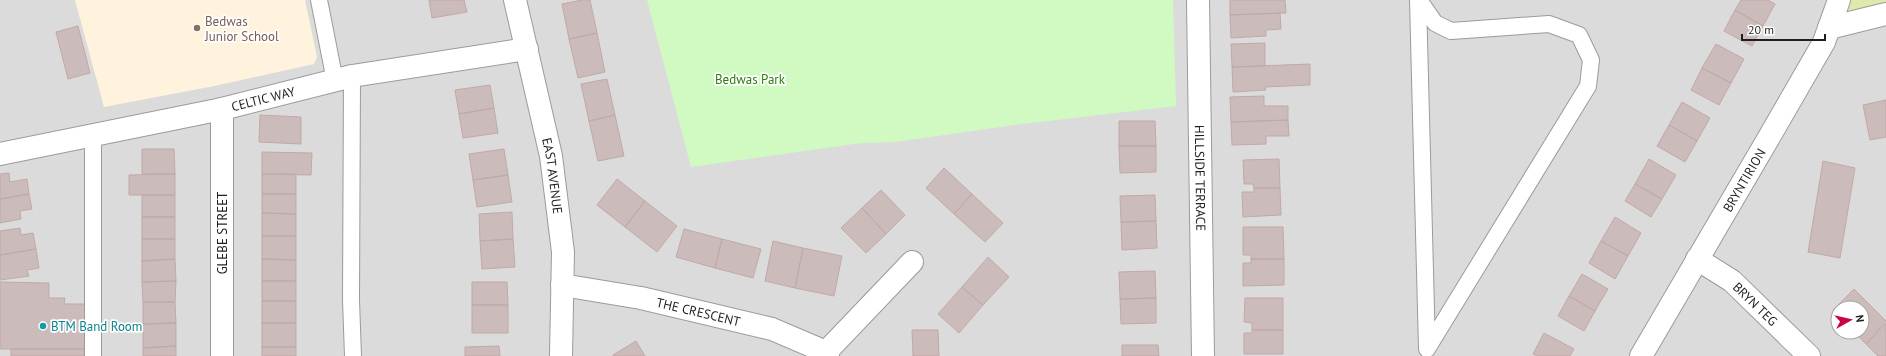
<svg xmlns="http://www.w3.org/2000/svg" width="1886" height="356" viewBox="0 0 1886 356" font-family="'PT Sans',sans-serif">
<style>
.residential{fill:#dcdbdc;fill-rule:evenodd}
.education{fill:#fff3de}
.grass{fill:#dfe9ab}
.park{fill:#d1f9c2}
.building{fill:#cbbcbb;stroke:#c1a9a7}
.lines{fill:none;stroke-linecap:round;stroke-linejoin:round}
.service-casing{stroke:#9b9b9b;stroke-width:18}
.minor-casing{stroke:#9b9b9b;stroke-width:24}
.tertiary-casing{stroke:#9b9b9b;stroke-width:24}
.service{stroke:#fff;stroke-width:16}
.minor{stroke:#fff;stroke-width:22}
.tertiary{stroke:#fff;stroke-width:22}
.education-dot{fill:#8d6e63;stroke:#fff;stroke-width:1.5}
.culture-dot{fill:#0f9aa8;stroke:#fff;stroke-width:1.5}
.labels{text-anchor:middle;stroke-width:3.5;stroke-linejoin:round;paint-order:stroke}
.education-label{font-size:13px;fill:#785e54;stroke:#fff;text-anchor:start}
.park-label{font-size:13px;fill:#2b7c0d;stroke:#fff}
.street-label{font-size:13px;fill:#1e1e1e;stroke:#fff}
.culture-label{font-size:13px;fill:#0d838f;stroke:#fff;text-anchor:start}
</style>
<rect width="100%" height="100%" fill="#efe8e4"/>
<path class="residential" d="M0 0H1886V356H0ZM1838 308H1862V332H1838Z"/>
<path class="education" d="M75 0H305L317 57 314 64 214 86 104 107Z"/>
<path class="grass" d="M1839 0H1886V14L1829 28Z"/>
<path class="park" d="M647 0H1173L1176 106 1022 124 895 142 861 143 691 167Z"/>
<path class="building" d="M429 0H464L467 12 432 18Z
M582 0H590L597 33 569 39 562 4Z
M1230 0H1285L1286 13 1230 15Z
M1741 0H1768L1775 4 1763 26 1735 10Z
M1735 10 1763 26 1752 46 1724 31Z
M1280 13 1281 29 1266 30V36L1231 38 1230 15Z
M78 26 90 73 68 79 56 32Z
M597 33 605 72 578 78 569 39Z
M1265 43V66L1232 67 1231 44Z
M1716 44 1744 59 1731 83 1702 68Z
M1310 64V85L1265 87 1266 90 1233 92 1232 67Z
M1702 68 1731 83 1719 105 1691 90Z
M607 79 615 115 589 121 581 84Z
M490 85 494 108 459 114 455 90Z
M1264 96V106H1288V120L1231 122 1230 97Z
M1886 100V137L1870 140 1863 105Z
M1682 102 1710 118 1697 141 1669 125Z
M494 108 498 133 463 138 459 114Z
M260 115 301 117V144L259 142Z
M615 115 624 156 598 161 589 121Z
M1288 120 1289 136H1266V144L1232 145 1231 122Z
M1119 121H1155L1156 146H1119Z
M1669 125 1697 141 1685 162 1657 146Z
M1119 146H1156V172L1120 173Z
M142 149H174L175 174H142Z
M504 149 508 175 473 180 469 154Z
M262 152 312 153 311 175 262 174Z
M1279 159 1280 188H1254L1253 184H1244L1243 160Z
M1649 159 1676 175 1662 199 1635 184Z
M1823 161 1855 168 1840 258 1808 252Z
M944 168 972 194 954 214 926 188Z
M9 173 10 182 27 179 29 194 0 199V174Z
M175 174V195H129V175Z
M262 174H296V194H262Z
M508 175 512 202 477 207 473 180Z
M617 179 645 201 625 227 597 205Z
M1635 184 1662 199 1651 217 1625 201Z
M1254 188H1280L1281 215 1243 217 1242 192H1254Z
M881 190 905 215 886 234 862 208Z
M29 194 32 209 20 211 21 219 0 223V199Z
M262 194H296V214L262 213Z
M972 194 1003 223 985 242 954 214Z
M142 195H175V217H142Z
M1155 195 1156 221 1121 222 1120 196Z
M645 201 677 226 657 252 625 227Z
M862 208 886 234 866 253 841 228Z
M512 212 513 239 480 241 479 214Z
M262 213 296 214V236H262Z
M142 217H175V239H142Z
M1615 217 1641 233 1628 256 1601 241Z
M1156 221 1157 248 1122 250 1121 222Z
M1243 227H1283L1284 259H1251V255H1243Z
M20 228 21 235 33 233 36 249 0 255V231Z
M684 229 722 239 715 268 676 257Z
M262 236H296V260L262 259Z
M142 239H175V259L142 261Z
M513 239 515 267 482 269 480 241Z
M722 239 761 249 753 278 715 268Z
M773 241 803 248 795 288 765 281Z
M1601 241 1628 256 1615 279 1589 263Z
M803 248 842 256 834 296 795 288Z
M36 249 39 268 27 270 29 276 0 280V255Z
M988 257 1009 277 983 305 962 287Z
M175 259 176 281 142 282V261Z
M262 259 296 260V281H262Z
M1251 259H1284V285L1243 286V263H1251Z
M1155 271 1156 298 1120 299 1119 272Z
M1582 274 1608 289 1595 311 1569 296Z
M176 281 175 302H143L142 282Z
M262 281H296V301H262Z
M0 282 49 283V298H65L64 304H86L85 349H0Z
M472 282H507L508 305H472Z
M962 287 983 305 959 333 938 314Z
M1854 289 1886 321 1866 344 1854 332H1862V308H1838V315L1833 310Z
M1569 296 1595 311 1584 331 1558 316Z
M1156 298V323L1121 324 1120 299Z
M1245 298H1283V330H1252V323L1244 322Z
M262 301H296V323H262Z
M143 302H175L176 323 143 324Z
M472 305H508V333H472Z
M176 323V346L143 348V324Z
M262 323H296V347H262Z
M1886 323V356H1878L1866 344Z
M912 330H938L939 356H913Z
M1252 330H1283V354H1244V333H1252Z
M1544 333 1574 349 1570 356H1537L1533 354Z
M636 341 645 356H613V355Z
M1122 345H1158L1159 356H1122Z
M176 346V356H143V348Z
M499 346 500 356H465V347Z
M262 347H296V356H262Z
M11 349H90V356H11Z"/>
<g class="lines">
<defs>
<path id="service" d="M319 0 335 81
M1418 0 1427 349 1588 86 1591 60 1579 35 1549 24 1451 31 1435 23 1419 0
M352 76 351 300 353 356
M93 356V134"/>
<g id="minor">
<path id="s1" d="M515 0 551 156 563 252 561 356"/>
<path d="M1829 28 1886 14"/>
<path d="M222 109V356"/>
<path id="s2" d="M0 154 222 109 352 76 527 49"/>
<path id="s3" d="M1697 259 1732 281 1809 356"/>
<path id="s4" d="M562 285 641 298 772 329 826 352 828 356"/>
<path d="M826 352 912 262"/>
<path id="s5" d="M1641 356 1768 139 1824 42 1839 0"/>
</g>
<g id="tertiary">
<path id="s6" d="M1198 0 1203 356"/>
</g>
</defs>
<use href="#service" class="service-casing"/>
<use href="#minor" class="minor-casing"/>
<use href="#tertiary" class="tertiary-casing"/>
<use href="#service" class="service"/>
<use href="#minor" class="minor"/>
<use href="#tertiary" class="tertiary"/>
</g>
<circle class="education-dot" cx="197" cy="28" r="4"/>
<circle class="culture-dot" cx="43" cy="326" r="4"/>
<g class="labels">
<g class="education-label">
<text x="205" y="26">Bedwas<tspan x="205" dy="15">Junior School</tspan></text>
</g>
<g class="park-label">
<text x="750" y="84">Bedwas Park</text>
</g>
<g class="street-label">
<text dy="5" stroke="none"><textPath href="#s2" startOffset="269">CELTIC WAY</textPath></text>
<text dy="5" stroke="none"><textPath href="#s1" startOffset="180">EAST AVENUE</textPath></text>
<text dy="5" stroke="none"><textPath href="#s6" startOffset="178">HILLSIDE TERRACE</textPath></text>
<text dy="5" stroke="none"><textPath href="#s5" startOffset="204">BRYNTIRION</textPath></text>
<text transform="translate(222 233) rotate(-90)" y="5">GLEBE STREET</text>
<text dy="5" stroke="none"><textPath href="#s3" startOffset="74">BRYN TEG</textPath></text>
<text dy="5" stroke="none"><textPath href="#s4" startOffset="139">THE CRESCENT</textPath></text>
</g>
<g class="culture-label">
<text x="51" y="331">BTM Band Room</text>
</g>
</g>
<g transform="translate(1850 320) rotate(82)"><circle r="19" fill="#ffffff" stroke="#a5a5a5"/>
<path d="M0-3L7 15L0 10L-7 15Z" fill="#ca0249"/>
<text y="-6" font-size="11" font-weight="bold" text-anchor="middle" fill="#1e1e1e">N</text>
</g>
<path d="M1742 34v6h83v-6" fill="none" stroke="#1e1e1e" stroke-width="2"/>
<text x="1748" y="34" font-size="12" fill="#1e1e1e" stroke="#ffffff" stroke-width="3" paint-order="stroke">20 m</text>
</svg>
